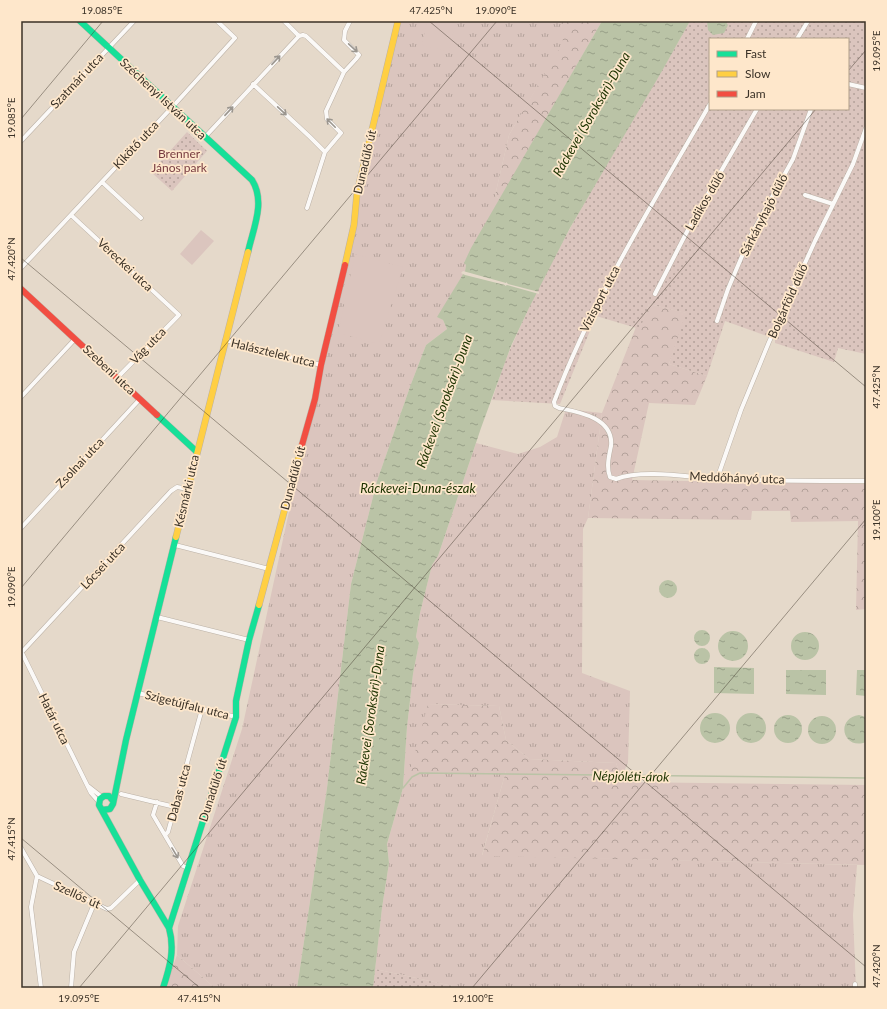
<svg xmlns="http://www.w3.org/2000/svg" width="887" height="1009" viewBox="0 0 887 1009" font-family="Lato,sans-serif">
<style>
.grass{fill:url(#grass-tufts)}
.forest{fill:url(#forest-crowns)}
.park{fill:url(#park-dots);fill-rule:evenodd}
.pitch{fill:#dbc5be}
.water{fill:url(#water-ripples)}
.pier{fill:#e5d9ca}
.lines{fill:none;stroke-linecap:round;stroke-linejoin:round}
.stream{stroke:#bac3a6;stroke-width:1.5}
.street-casing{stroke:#bbb1a6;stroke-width:5}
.fast-casing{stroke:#bbb1a6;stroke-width:7}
.slow-casing{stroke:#bbb1a6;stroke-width:7}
.jam-casing{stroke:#bbb1a6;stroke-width:7}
.street{stroke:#fbf9f7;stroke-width:4}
.fast{stroke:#16e098;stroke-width:6}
.slow{stroke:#ffcf43;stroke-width:6}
.jam{stroke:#f24e42;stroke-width:6}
.oneway{stroke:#9b968f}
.ticks{fill:none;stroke:#3b3227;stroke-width:1;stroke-opacity:0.45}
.labels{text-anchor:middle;stroke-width:3.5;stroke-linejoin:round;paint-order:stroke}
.street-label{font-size:12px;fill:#3b3227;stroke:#fee7cb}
.park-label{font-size:12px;fill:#773c41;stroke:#fee7cb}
.water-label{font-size:13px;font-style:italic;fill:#1d3300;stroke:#fee7cb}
.neatline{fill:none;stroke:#3b3227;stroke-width:1.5}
.ticks-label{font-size:10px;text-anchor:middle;fill:#3b3227}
</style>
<defs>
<pattern id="grass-tufts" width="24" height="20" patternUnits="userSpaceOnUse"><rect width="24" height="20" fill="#dbc5be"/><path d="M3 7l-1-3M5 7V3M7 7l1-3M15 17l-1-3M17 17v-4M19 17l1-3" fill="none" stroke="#b3a19a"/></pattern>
<pattern id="forest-crowns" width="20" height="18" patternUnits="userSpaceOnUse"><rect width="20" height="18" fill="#dbc5be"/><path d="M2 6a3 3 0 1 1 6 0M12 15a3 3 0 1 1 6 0" fill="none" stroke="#b3a19a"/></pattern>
<pattern id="park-dots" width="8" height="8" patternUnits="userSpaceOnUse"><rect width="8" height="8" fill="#dbc5be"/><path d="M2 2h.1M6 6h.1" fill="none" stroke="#b3a19a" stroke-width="1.8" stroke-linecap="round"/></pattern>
<pattern id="water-ripples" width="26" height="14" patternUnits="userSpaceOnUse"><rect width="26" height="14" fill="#bac3a6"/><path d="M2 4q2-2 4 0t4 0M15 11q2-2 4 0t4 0" fill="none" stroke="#989f87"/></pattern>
</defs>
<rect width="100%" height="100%" fill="#e5d9ca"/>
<path class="grass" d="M395 21H561L564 42 509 135 495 196 500 199 464 263 466 265 465 271 438 317 443 320 447 329 426 345 411 384 377 481 351 584 327 788 297 988H215L177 955 178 926 242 729Z
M566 409 602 413 588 518 583 529 582 673 630 691 628 763 621 777 623 782 616 763 529 759 506 740 499 706 428 704 506 771 482 855 857 865 853 915 856 988H462L375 969 382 908 389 863 387 844 403 788 407 727 413 674 419 643 416 637 420 613 432 565 438 556 476 443 518 454 540 447 557 437Z"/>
<path class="forest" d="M561 21H602L500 199 495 196 509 135 563 42Z
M649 304 687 313 669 364 707 376 695 405 649 403 632 480 866 484V609L856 610 858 521 791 522 790 511H752L751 520 588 518 602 413 636 327 640 328Z
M428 704 499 706 506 740 529 759 616 763 623 782 866 785V865L482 856 506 771H410Z
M177 955 215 988H165Z"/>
<path class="park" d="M690 21H866V354L838 348 834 362 775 343V339L725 321 707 376 669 364 686 313 649 304 640 329 596 316 560 404 492 400C498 382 504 363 512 345 561 232 630 129 690 21ZM710 39H848V109H710Z
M187 132 207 151 172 191 151 172Z
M375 969 462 988H373Z"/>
<path class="pitch" d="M427 21H456L449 52 422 45Z
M201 230 214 241 192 265 180 254Z
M355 254 403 267 379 344 338 333Z"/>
<path class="water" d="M602 21H690L662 71 570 228 529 308 511 346 481 428 438 556 432 565 420 613 416 637 419 643 413 674 407 727 403 788 387 844 389 863 382 908 373 988H297L327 788 351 584 377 481 411 384 426 345 447 329 443 320 437 317 465 271 466 265 464 263 471 248Z
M707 21H725L728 25 724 33 713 35 708 30Z
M659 589a9 9 0 1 1 18 0a9 9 0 1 1-18 0Z
M694 638a8 8 0 1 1 16 0a8 8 0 1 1-16 0Z
M718 646a15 15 0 1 1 30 0a15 15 0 1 1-30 0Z
M791 646a14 14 0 1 1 28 0a14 14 0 1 1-28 0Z
M694 656a8 8 0 1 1 16 0a8 8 0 1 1-16 0Z
M714 667 754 668V694L714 693Z
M786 670H826V695L786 694Z
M857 670H866V696L856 695Z
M736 728a15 15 0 1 1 30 0a15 15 0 1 1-30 0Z
M700 728a15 15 0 1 1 30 0a15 15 0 1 1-30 0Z
M774 729a14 14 0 1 1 28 0a14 14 0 1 1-28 0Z
M859 715 866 717V742C844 751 834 719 859 715Z
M808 730a14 14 0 1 1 28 0a14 14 0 1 1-28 0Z"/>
<path class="pier" d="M463 271 506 283V282L508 284 539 292V294L507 285 505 286V285L465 275 461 273Z"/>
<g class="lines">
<path class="stream" d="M403 788 412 777 420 773 866 778"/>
<defs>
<path id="street" d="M284 21 299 36 303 35 306 36 344 72
M747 39 756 21
M797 39 808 21
M253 84 310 137 325 152
M848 84 866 88
M710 104C654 202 594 296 554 402L555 406 559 408C579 412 614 418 611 446 609 456 606 467 610 477L616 479C643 469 687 477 716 479 766 481 816 481 866 481
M205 137 299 36
M21 141 134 21
M102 182 141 218
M805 195 833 204
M307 208 325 152 341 133 327 119 326 111 344 72 356 59 359 55 344 40 345 31 350 21
M71 215 179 315 117 378
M21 268 176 103 235 38 217 21
M655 294 694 218 757 109
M717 321 728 289 751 235 793 159 811 109
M225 340 321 365
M21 397 75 339
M717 479 741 410 769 342 815 241 853 164 866 128
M21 528 140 399
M175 545 269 569
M157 617 249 640
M21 651 91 793 99 802
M21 653 171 491 177 487 188 489
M138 693 236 717
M88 786 102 797
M121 794 175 807
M157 802 153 815 183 866 188 868
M165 835 168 832 202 709
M21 848 37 876 107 909 111 908 140 880
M37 876 31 907 41 988
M71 988 74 952 94 904
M855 988V984"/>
<path id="fast" d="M80 21 252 180C266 202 253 229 248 252
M157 415 197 452
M113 801 109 796H104L100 799 99 805 140 880 169 928C175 949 170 967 163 988
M102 810 110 809 113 804 126 740 176 537
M169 928 236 717V701L249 640 259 605"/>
<path id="slow" d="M345 265 354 225 357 193 398 21
M176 537 248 252
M259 605 302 445"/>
<path id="jam" d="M21 289 157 415
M302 445 315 399 321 365 345 265"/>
</defs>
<use href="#street" class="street-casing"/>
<use href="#fast" class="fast-casing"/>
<use href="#slow" class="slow-casing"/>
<use href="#jam" class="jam-casing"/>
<use href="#street" class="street"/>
<use href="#fast" class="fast"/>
<use href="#slow" class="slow"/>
<use href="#jam" class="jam"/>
</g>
<defs><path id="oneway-shaft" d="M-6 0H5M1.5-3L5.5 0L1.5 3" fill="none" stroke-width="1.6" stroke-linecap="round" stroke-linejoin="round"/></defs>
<g class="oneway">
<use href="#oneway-shaft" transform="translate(353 48) rotate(43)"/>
<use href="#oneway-shaft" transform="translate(276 60) rotate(-47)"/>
<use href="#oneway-shaft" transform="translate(229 111) rotate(-47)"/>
<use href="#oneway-shaft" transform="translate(282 111) rotate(43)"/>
<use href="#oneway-shaft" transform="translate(331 123) rotate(-135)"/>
<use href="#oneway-shaft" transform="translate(175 853) rotate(59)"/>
</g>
<path class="ticks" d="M429 21 866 387M848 71 866 50M21 119 103 21M21 258 866 967M21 588 497 21M21 838 200 988M79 988 816 109M472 988 866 519M865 988 866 987"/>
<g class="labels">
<g class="street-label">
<text transform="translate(77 81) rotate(-47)" y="4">Szatmári utca</text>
<text transform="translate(163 99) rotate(43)" y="4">Széchenyi István utca</text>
<text transform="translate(136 145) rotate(-47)" y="4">Kikötő utca</text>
<text transform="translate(365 162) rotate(-77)" y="4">Dunadűlő út</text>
<text transform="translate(705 201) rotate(-60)" y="4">Ladikos dűlő</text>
<text transform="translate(764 215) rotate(-63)" y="4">Sárkányhajó dűlő</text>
<text transform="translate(125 265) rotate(43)" y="4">Vereckei utca</text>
<text transform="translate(600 299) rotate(-63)" y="4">Vízisport utca</text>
<text transform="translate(788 301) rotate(-66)" y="4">Bolgárföld dűlő</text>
<text transform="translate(148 346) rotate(-46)" y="4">Vág utca</text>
<text transform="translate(273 353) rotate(14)" y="4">Halásztelek utca</text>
<text transform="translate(109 370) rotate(43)" y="4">Szebeni utca</text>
<text transform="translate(80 463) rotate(-47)" y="4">Zsolnai utca</text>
<text transform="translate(293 478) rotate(-75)" y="4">Dunadűlő út</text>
<text transform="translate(737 478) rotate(2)" y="4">Meddőhányó utca</text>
<text transform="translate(187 491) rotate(-77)" y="4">Késmárki utca</text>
<text transform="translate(103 566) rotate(-47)" y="4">Lőcsei utca</text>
<text transform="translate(187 705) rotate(14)" y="4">Szigetújfalu utca</text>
<text transform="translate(54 719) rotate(64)" y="4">Határ utca</text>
<text transform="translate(213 790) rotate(-72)" y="4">Dunadűlő út</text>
<text transform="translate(179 793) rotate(-75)" y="4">Dabas utca</text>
<text transform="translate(77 895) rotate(24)" y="4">Szellős út</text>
</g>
<g class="park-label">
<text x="179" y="158">Brenner<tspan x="179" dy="14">János park</tspan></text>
</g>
<g class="water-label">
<text transform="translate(591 114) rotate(-60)" y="5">Ráckevei (Soroksári)-Duna</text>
<text transform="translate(444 401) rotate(-70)" y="5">Ráckevei (Soroksári)-Duna</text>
<text x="418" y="493">Ráckevei-Duna-észak</text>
<text transform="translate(370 715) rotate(-82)" y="5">Ráckevei (Soroksári)-Duna</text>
<text transform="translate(631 776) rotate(1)" y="5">Népjóléti-árok</text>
</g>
</g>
<rect width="887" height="1009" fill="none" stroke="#fee7cb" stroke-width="44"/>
<rect x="709" y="38" width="140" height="72" fill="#fee7cb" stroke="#b09f89"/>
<rect x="717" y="51" width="20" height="6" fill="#16e098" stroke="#b09f89"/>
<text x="745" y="58" font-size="12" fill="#3b3227">Fast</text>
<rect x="717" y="71" width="20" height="6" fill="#ffcf43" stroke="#b09f89"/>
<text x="745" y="78" font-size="12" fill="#3b3227">Slow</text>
<rect x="717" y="91" width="20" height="6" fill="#f24e42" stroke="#b09f89"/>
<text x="745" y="98" font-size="12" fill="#3b3227">Jam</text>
<rect x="22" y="22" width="843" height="965" class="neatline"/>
<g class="ticks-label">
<text x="102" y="14">19.085°E</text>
<text x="431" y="14">47.425°N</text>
<text x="496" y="14">19.090°E</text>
<text transform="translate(876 51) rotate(-90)" y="4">19.095°E</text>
<text transform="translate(11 118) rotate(-90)" y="4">19.085°E</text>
<text transform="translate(11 259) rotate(-90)" y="4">47.420°N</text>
<text transform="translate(876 387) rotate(-90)" y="4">47.425°N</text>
<text transform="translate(876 520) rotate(-90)" y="4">19.100°E</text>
<text transform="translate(11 587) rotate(-90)" y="4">19.090°E</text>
<text transform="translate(11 839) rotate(-90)" y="4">47.415°N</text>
<text transform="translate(876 966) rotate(-90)" y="4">47.420°N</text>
<text x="79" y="1002">19.095°E</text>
<text x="199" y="1002">47.415°N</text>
<text x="473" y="1002">19.100°E</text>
</g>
</svg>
